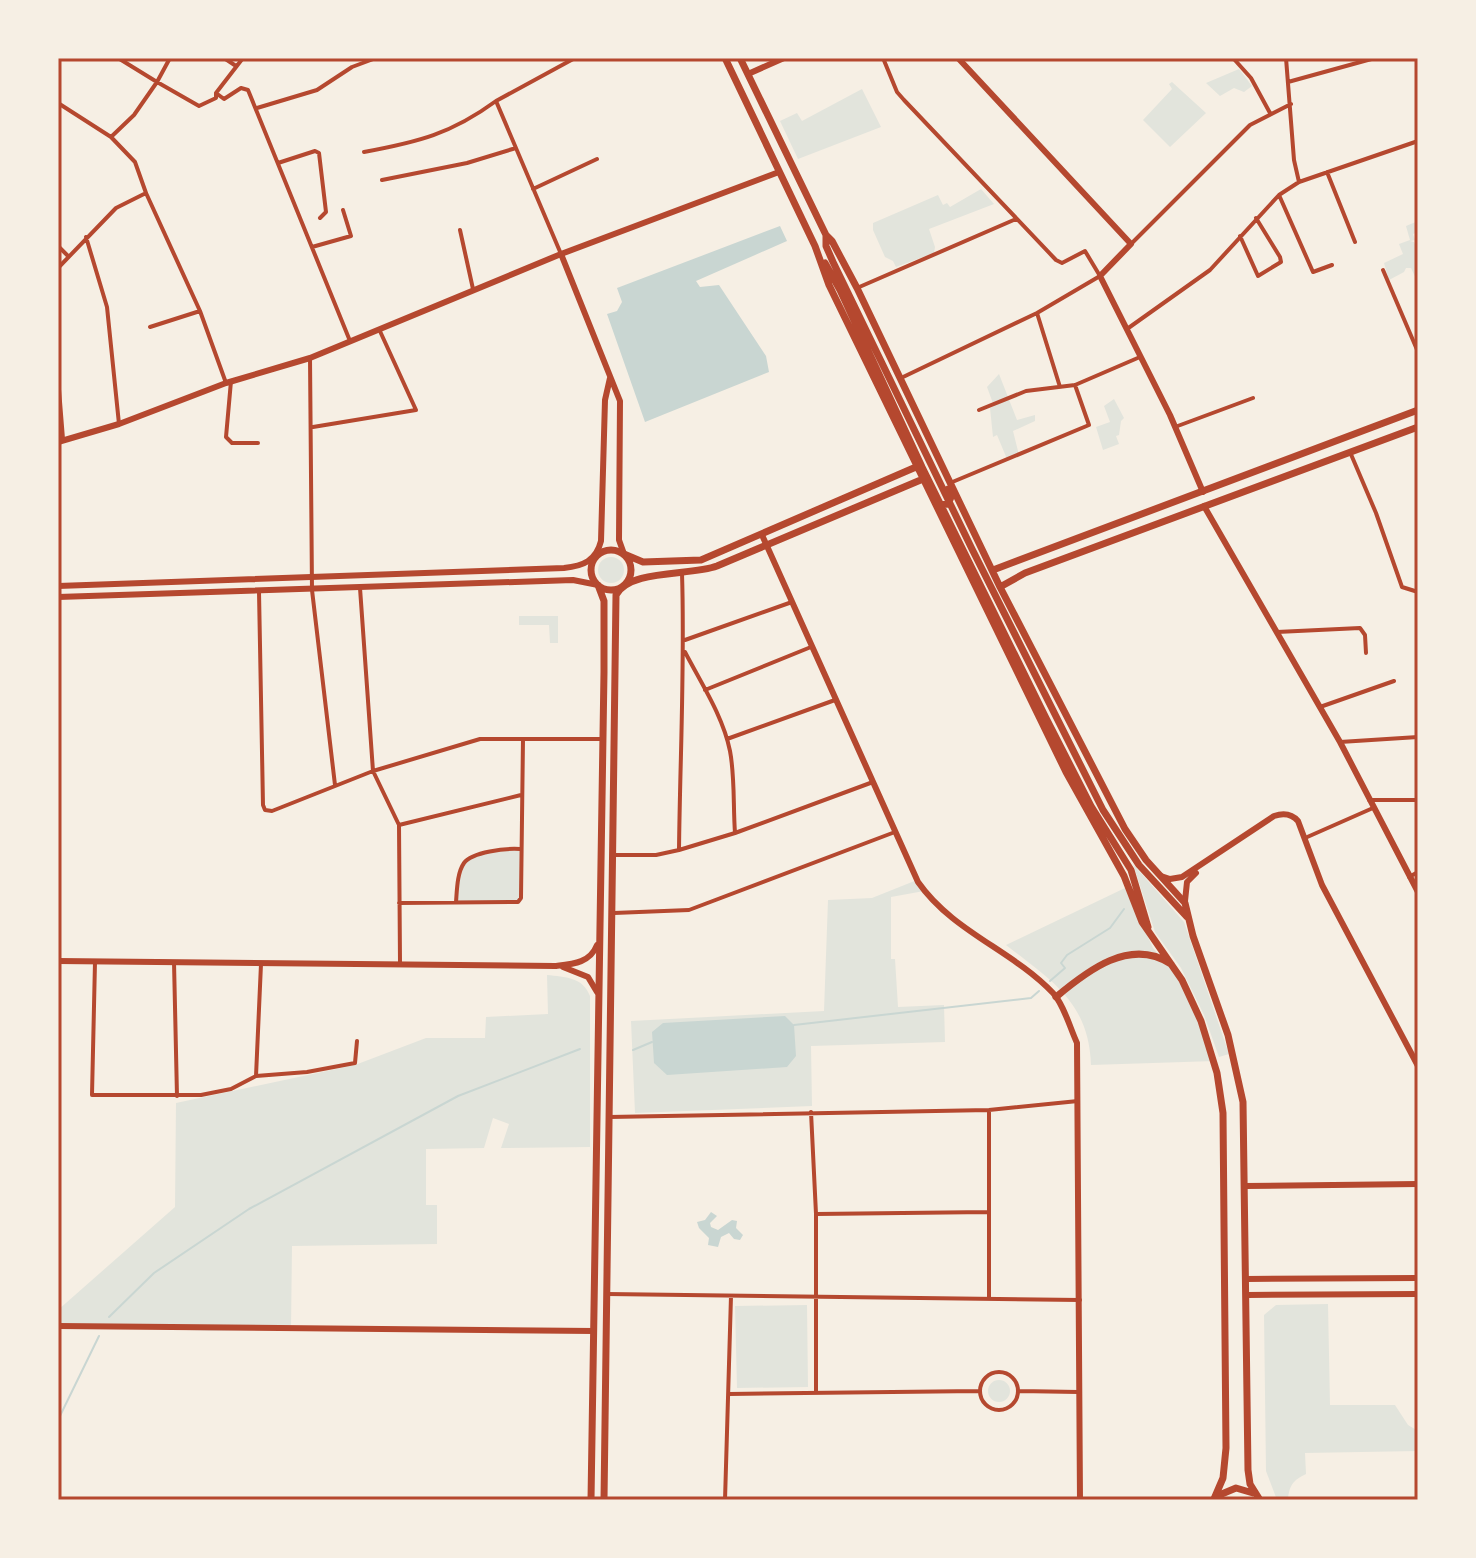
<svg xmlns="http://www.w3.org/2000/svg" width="1476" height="1558" viewBox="0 0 1476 1558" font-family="'Sofia Sans Condensed',sans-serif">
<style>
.green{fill:#e2e4dc}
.water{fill:#c9d6d2}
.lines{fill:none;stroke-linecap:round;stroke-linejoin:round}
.stream{stroke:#c9d6d2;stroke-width:2}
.minor{stroke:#b5482f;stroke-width:4}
.tertiary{stroke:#b5482f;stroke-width:6}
.secondary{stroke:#b5482f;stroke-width:6}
.primary{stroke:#b5482f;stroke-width:7}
.neatline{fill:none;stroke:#b5482f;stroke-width:3}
</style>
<rect width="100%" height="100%" fill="#f6efe4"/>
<path class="green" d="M1239 69 1252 86 1244 92 1234 88 1220 96 1206 83Z
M1172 82 1206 113 1170 147 1143 120 1172 89 1169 84Z
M862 89 881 127 798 159 780 121 797 113 802 121Z
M981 189 994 204 929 229 935 247 934 253 896 267 893 261 885 257 873 230V223L938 195 943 205 947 203 950 207Z
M1418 221V232L1413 234 1415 240 1410 241 1414 242 1418 251V283L1411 268H1406L1404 272 1389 280 1384 263 1403 254 1399 244 1410 240 1406 226Z
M999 374 1017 420 1035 415V421L1013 431 1019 455 1007 459 997 435 993 437 990 408 994 406 987 387Z
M1114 399 1124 418 1121 421 1119 435 1116 436 1119 444 1103 450 1096 427 1110 422 1104 406Z
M598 570a13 13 0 1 1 26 0a13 13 0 1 1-26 0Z
M519 616H558V643H550L549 625H519Z
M505 848 520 849 521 898 518 902H456L459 879 467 859Z
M1133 864 1184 922 1229 1054 1219 1057 1204 1015 1181 968 1155 932Z
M917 880 924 891 891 897V959H895L898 1007 944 1005 945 1042 811 1046 812 1106 635 1113 631 1021 824 1011 828 900 872 898Z
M1125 888 1153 948 1183 983 1215 1061 1091 1065C1089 1002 1051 980 1006 945Z
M547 975C565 977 583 977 590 996V1147L501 1148 509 1124 493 1118 484 1148 426 1149V1205H437V1244L292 1246 291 1329 212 1331 58 1325V1310L175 1207 176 1103 355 1065 426 1038H485L486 1017 548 1014Z
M1328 1304 1330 1405H1395L1408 1425 1418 1431V1451L1305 1453 1306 1474C1293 1480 1289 1486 1288 1500H1277L1266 1471 1264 1315 1276 1305Z
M807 1305 808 1387 737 1388 735 1306Z
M988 1391a11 11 0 1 1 22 0a11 11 0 1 1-22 0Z"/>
<path class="water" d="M780 226 787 241 696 281 700 287 719 285 766 356 769 372 645 422 607 314 617 311 622 302 617 288Z
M785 1016 794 1025 796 1056 787 1067 667 1075 654 1063 652 1032 663 1023Z
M711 1212 717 1216 710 1223 711 1227 718 1230 732 1220 737 1221 736 1228 743 1235 740 1240 734 1239 729 1233 721 1237 718 1247 708 1245 709 1238 699 1228 697 1222 705 1220Z"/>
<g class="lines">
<path class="stream" d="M1050 981 1065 968 1061 963 1067 955 1110 928 1124 909
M794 1025 1031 998 1039 991
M633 1050 652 1042
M109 1317 154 1273 249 1209 458 1096 580 1049
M58 1420 99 1336"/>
<path class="minor" d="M118 58 157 82 170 58
M224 58 236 66
M883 58 897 92 904 100 1056 260 1062 263 1085 251 1100 276 1037 313 901 378
M1233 58 1251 78 1270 113
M1286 58 1294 160 1299 182
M1288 82 1375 58
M216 93 224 99 241 88 248 90 350 341
M58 103 111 137 135 162 146 193 200 311 226 383
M257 108 317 90 352 67 376 58
M111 137 134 115 157 82 199 106 216 98V93L243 58
M364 152C418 142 451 134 496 101
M278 163 315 151 319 153 326 212 320 218
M1327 172 1355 242
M382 180 467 163 516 148
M533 189 597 159
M1279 195 1313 272 1332 265
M460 230 473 289
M1240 236 1258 276 1281 262 1280 257 1256 218
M86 237 107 307 119 424
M1131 244 1250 125 1291 104
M58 246 68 256
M312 247 351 236 343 210
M561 254 496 101 575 58
M58 268 116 208 146 193
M1383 270 1418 352
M857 288 1016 219
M1037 313 1060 387
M150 327 200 311
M1127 329 1210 270 1279 195 1299 182 1418 141
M310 358 312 590 335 785
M58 377 63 439
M231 381 226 437 232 443H258
M979 410 1026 391 1075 385 1140 357
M313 427 416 410 379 329
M1175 427 1253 398
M1350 452 1376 513 1402 587 1418 592
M950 483 1089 425 1075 385
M360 588 373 771 399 825 400 963
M259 592 263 805 265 810 272 811 373 771 480 739H602
M1277 632 1360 628 1365 635 1366 653
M685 640 792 602
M685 652C701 683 723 716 730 751 735 777 733 806 735 833
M705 690 811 647
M1320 707 1394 681
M727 739 835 700
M1340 742 1418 737
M1369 800H1418
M399 825 521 795
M1305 838 1373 808
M679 850C680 758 685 665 682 573
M614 855H656L679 850 735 833 873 782
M1409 877 1418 872
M456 902C457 890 457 873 464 863 472 852 506 848 520 849
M399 903 518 902 521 898 523 739
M614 913 689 910 895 832
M95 962 92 1095H201L231 1089 256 1076 307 1072 355 1063 357 1041
M174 962 177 1096
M256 1076 261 964
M989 1110V1298
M811 1112 816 1214V1392
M609 1117 989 1110 1078 1101
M816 1214 989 1212
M607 1294 1080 1300
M980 1391a19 19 0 1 1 38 0a19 19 0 1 1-38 0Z
M1019 1391 1078 1392
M729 1394 979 1391
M725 1500 731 1296"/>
<path class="tertiary" d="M958 58 1131 244 1100 276 1170 415 1203 492
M748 74 784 58
M58 442 119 424 226 383 310 358 561 254
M762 535 918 882C953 932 1012 950 1053 993 1064 1005 1070 1028 1077 1043L1080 1500
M1161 876 1170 879 1182 877 1274 816C1283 813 1291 813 1298 821L1322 885 1418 1066
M1185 901 1187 882 1196 873
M58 961 555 966C573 964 590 963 597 945
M563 967 588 977 597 992
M1245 1186 1418 1184
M1246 1279 1418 1278
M1247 1295 1418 1294
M58 1326 594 1331"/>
<path class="secondary" d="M1204 506 1340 742 1418 892
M624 554 619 540 620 401 561 254 779 172
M58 586 564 568C583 566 596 561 601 541L605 400 610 378
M58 597 573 580 598 585"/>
<path class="primary" d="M725 58 815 246 829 285 1066 772 1124 876 1142 922 1182 980 1201 1021 1217 1073 1223 1113 1226 1448 1223 1478 1214 1499
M740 58 826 235 832 241 857 288 1000 587 1125 829 1146 860 1185 903 1193 936 1228 1035 1243 1102 1248 1470 1250 1484 1260 1500
M826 235V246L833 262 972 549 1103 810 1139 865 1187 917
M825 263 840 290 922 467 1046 718 1091 806 1131 870 1148 927
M936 500 940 505 948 504 951 497 948 489
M591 570a20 20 0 1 1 40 0a20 20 0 1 1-40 0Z
M624 554 643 562 701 560 916 467
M993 570 1418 410
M1000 587 1025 573 1418 427
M1056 997C1087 971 1130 937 1171 964
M1217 1496 1236 1488 1253 1493
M591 1500 604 672V601L598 585
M604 1500 616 595C630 569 690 576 717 566L923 479"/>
</g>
<rect width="1476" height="1558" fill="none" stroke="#f6efe4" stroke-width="120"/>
<rect x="60" y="60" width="1356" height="1438" class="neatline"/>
</svg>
